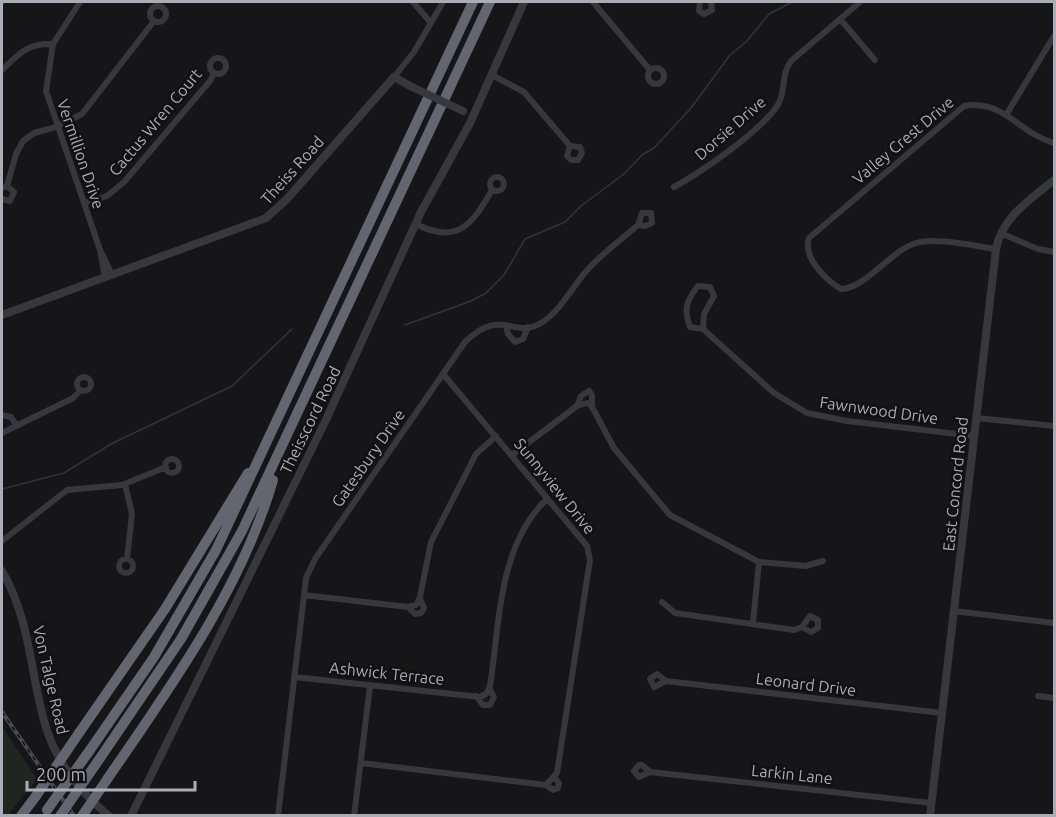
<svg xmlns="http://www.w3.org/2000/svg" width="1056" height="817" viewBox="0 0 1056 817" font-family="Ubuntu,sans-serif">
<style>
.green{fill:#1e261f}
.lines{fill:none;stroke-linecap:round;stroke-linejoin:round}
.stream{stroke:#2c353c;stroke-width:1.5}
.minor{stroke:#37383d;stroke-width:6}
.tertiary{stroke:#37383d;stroke-width:8}
.motorway{stroke:#63666e;stroke-width:10}
.rail-casing{stroke:#4a4c52;stroke-width:4}
.rail{stroke:#111113;stroke-width:1.5;stroke-dasharray:4.5;stroke-linecap:butt}
.tertiary-bridge{stroke:#37383d;stroke-width:8}
.motorway-bridge{stroke:#63666e;stroke-width:10}
.labels{text-anchor:middle;stroke-width:5;stroke-linejoin:round;paint-order:stroke}
.street-label{font-size:16px;fill:#a8adb8;stroke:#111113}
</style>
<rect width="100%" height="100%" fill="#161618"/>
<path class="green" d="M2 726 37 779 8 815H2Z"/>
<g class="lines">
<path class="stream" d="M2 5 6 2
M405 325 471 301 486 293 504 275 525 239 565 222 581 206 624 174 642 155 654 148 691 108 730 55 747 41 769 14 792 2
M2 489 64 473 111 444 232 386 292 329"/>
<path class="minor" d="M80 2 53 44 46 91 100 250 112 274
M413 2 431 23
M593 2 650 70
M700 2 699 11 704 14 712 10 711 2
M150 14a8 8 0 1 1 16 0a8 8 0 1 1-16 0Z
M840 19 875 60
M210 66a8 8 0 1 1 16 0a8 8 0 1 1-16 0Z
M648 76a8 8 0 1 1 16 0a8 8 0 1 1-16 0Z
M2 70C20 53 27 43 53 44
M492 75 524 92 570 146 580 147 582 153 578 160H571L567 156 570 146
M394 77 414 52 443 2
M1006 115 1054 36
M490 184a7 7 0 1 1 14 0a7 7 0 1 1-14 0Z
M7 186 16 154 23 141 34 133 56 127 82 114 154 21
M674 187C703 171 755 135 775 109 787 95 780 75 791 61L860 2
M2 188 7 186 14 192 10 201 2 199
M84 203 107 196 124 182 210 81 214 73
M416 224C457 245 472 225 492 190
M1000 233 1038 249 1054 252
M996 249C974 246 936 237 916 243 890 251 865 289 841 289 826 280 802 257 809 238L964 106C1002 98 1020 134 1054 143
M100 250 105 277
M506 325 508 334 515 342 523 339 528 327
M703 329 690 327C683 308 687 300 698 286L710 287 714 296 704 314 703 329 774 393 807 413 847 421 974 436
M77 384a7 7 0 1 1 14 0a7 7 0 1 1-14 0Z
M577 406 581 396 589 391 592 395V407
M2 415 11 417 17 426
M976 418 1054 426
M2 433 73 398 80 391
M512 455 577 406 587 403 591 405 614 448 670 515 759 562 806 566 823 561
M165 466a7 7 0 1 1 14 0a7 7 0 1 1-14 0Z
M125 484 132 514 127 559
M2 541 67 490 122 485 166 467
M119 566a7 7 0 1 1 14 0a7 7 0 1 1-14 0Z
M304 595 408 607 416 605 420 597 431 542 476 454 496 436
M662 602 675 613 794 630 802 627 810 616 818 620V628L811 632 802 627
M408 607 415 614 421 613 424 608 420 599
M954 611 1054 623
M753 623 759 562
M294 677 480 697 486 694 490 686C500 623 498 545 547 499
M666 681 654 687 650 679 657 674 666 681 942 713
M476 696 483 705H490L494 697 489 688
M1038 696 1054 698
M361 763 546 785 557 773 590 560 587 546 444 375
M650 772 639 777 634 771 639 765H642L650 772 931 803
M546 785 553 790 558 788 559 783 555 778
M278 816 306 578 315 559 465 342C502 306 513 340 541 323 561 311 573 285 589 268 604 252 622 239 638 225L645 226 652 223 651 213H642L638 225
M354 816 370 686"/>
<path class="tertiary" d="M2 315 266 218 287 199 394 77 412 87
M2 571C29 617 30 667 43 717 53 757 77 790 109 816
M131 816 324 424 421 212 470 123 524 2
M930 816 996 249C1002 217 1031 199 1054 180"/>
<path class="motorway" d="M79 733 165 609 248 473
M90 750 154 657 216 550 473 2
M96 764 181 639 242 531 490 2
M108 778C171 686 242 588 273 480
M21 816 36 796"/>
<defs>
<path id="rail" d="M2 712 74 816"/>
</defs>
<use href="#rail" class="rail-casing"/>
<use href="#rail" class="rail"/>
<path class="tertiary-bridge" d="M412 87 463 111"/>
<path class="motorway-bridge" d="M36 796 79 733
M47 810 90 750
M60 816 96 764
M82 816 108 778"/>
</g>
<g class="labels">
<g class="street-label">
<text transform="translate(155 122) rotate(-50)" y="6">Cactus Wren Court</text>
<text transform="translate(730 128) rotate(-41)" y="6">Dorsie Drive</text>
<text transform="translate(903 140) rotate(-40)" y="6">Valley Crest Drive</text>
<text transform="translate(81 154) rotate(71)" y="6">Vermillion Drive</text>
<text transform="translate(292 170) rotate(-48)" y="6">Theiss Road</text>
<text transform="translate(879 410) rotate(8)" y="6">Fawnwood Drive</text>
<text transform="translate(310 420) rotate(-64)" y="6">Theisscord Road</text>
<text transform="translate(368 458) rotate(-55)" y="6">Gatesbury Drive</text>
<text transform="translate(955 484) rotate(-84)" y="6">East Concord Road</text>
<text transform="translate(555 486) rotate(51)" y="6">Sunnyview Drive</text>
<text transform="translate(387 673) rotate(6)" y="6">Ashwick Terrace</text>
<text transform="translate(51 680) rotate(77)" y="6">Von Talge Road</text>
<text transform="translate(806 684) rotate(7)" y="6">Leonard Drive</text>
<text transform="translate(792 774) rotate(6)" y="6">Larkin Lane</text>
</g>
</g>
<rect width="1056" height="817" fill="none" stroke="#a8adb8" stroke-width="6"/>
<path d="M27 781v9h168v-9" fill="none" stroke="#a8adb8" stroke-width="3"/>
<text x="36" y="781" font-size="18" fill="#a8adb8" stroke="#111113" stroke-width="4.5" paint-order="stroke">200 m</text>
</svg>
